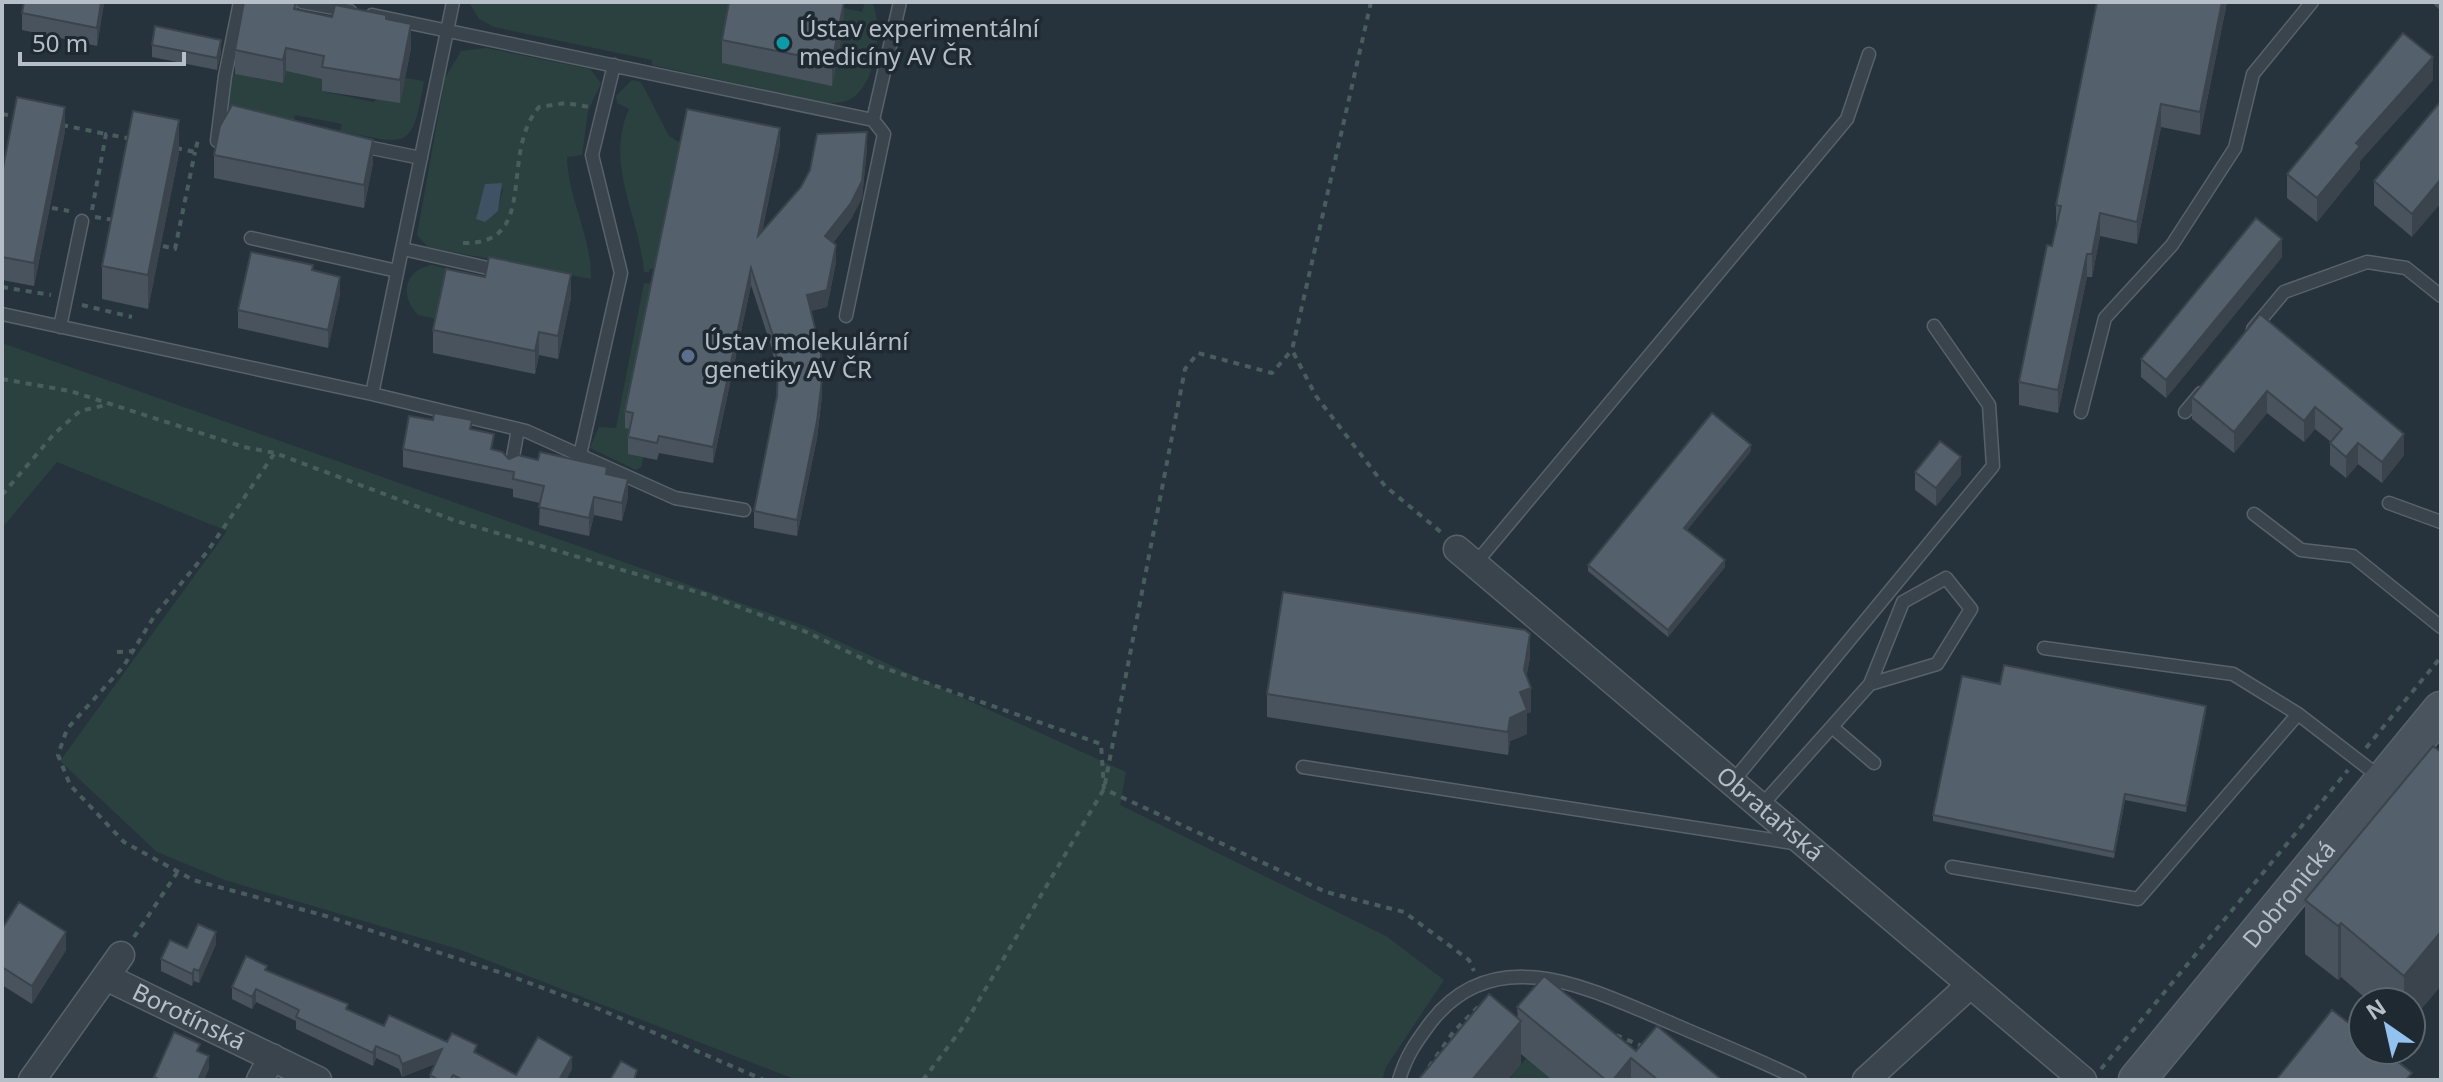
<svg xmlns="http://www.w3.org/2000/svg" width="2443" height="1082" viewBox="0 0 2443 1082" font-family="'Noto Sans',sans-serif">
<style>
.green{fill:#2b413f;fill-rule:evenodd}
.water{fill:#3e5263}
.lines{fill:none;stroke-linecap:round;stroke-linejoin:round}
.lane-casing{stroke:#58626b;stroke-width:15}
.street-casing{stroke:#58626b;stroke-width:29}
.secondary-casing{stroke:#58626b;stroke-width:39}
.path{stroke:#4a5d5e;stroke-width:4;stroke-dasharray:6 6;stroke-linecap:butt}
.lane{stroke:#3a444d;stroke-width:12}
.street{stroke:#3a444d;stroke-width:26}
.secondary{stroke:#49545f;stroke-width:36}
.wall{fill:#48535d}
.shaded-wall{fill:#3b444c}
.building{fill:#54616c;stroke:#3b444c;stroke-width:2}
.culture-dot{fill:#0f9aa8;stroke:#1f2932;stroke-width:3}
.service-dot{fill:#5c6f8a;stroke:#1f2932;stroke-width:3}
.labels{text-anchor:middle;stroke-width:7;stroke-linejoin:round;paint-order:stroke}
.poi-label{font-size:24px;fill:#b6bfc8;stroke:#1f2932;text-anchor:start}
.street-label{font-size:24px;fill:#b6bfc8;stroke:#1f2932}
</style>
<rect width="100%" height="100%" fill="#27333c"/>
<path class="green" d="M469 2 827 4 862 12 865 2H872C883 25 877 76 857 94 849 103 837 103 827 103L652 65V60L494 27 479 19Z
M486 48 590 69 601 83 588 111 582 155 567 157C568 199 592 237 591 279L428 247 417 235 445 78 461 51ZM503 188 498 211 476 213Z
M286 71 324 79 322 91 373 102 405 78 424 81C412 153 407 144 340 131L342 124 295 115 290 137 227 124 232 73 283 83Z
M632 80 641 82 669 136 683 145 658 269H650L649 272H644C640 217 604 164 629 109L617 103 616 96Z
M431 265 487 278 437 319 418 315C400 297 403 271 431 265Z
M644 283 655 284 625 427 649 433 641 467 636 470 590 448 599 427 616 428Z
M2 343 805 626 1126 772 1120 805 1386 936 1444 980 1386 1067 1382 1080H797L461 950 225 880 157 852 60 761 227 531 57 462 2 528Z
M1528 1056 1549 1078 1509 1080Z"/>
<path class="water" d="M502 183 498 211 485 222 476 219 485 184Z"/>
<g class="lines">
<defs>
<path id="lane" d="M302 2 350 11
M372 15 873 120 900 2
M217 141 225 76 240 2
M357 145 421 158
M251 238 397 271
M403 249 501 271
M2 314 372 394 526 431 675 498 744 510
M846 316 884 134 873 120
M60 327 82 221
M2253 329 2284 292 2367 262 2406 268 2441 296
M372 394 453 2
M2081 412 2105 318 2172 245 2235 148 2253 74 2312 2
M2185 412 2201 393
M580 455 621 273 592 155 614 65
M511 468 518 429
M2389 503 2441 522
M2254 514 2301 550 2353 556 2441 627
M1475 564 1847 119 1869 54
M2044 648 2233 674 2298 714 2381 778
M1832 727 1874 763
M1303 767 1793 843
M1734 780 1993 466 1989 405 1934 326
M1762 805 1870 684 1937 664 1971 609 1946 578 1903 602 1870 684
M1952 867 2138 899 2298 714
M1399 1080C1406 1056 1416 1042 1431 1022 1496 938 1594 991 1671 1023 1714 1042 1758 1059 1800 1080"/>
<g id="street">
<path id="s1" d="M1457 549 2083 1080"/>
<path id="s2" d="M106 977 318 1080"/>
<path d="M32 1080 121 955"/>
<path d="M260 1080 272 1057"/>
<path d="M1866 1080 1970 985"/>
</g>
<g id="secondary">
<path id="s3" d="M2137 1080 2441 710"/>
</g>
</defs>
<use href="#lane" class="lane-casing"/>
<use href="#street" class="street-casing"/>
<use href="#secondary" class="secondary-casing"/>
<path class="path" d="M1371 2 1292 350 1316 396 1385 486 1442 533
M2 114 18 117
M62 125 106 134
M176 148 195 152 199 136
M52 208 69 211
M92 210 106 134 132 139
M95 217 114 220
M463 243C541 245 498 155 539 107L566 103 589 107
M163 246 175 249 195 152
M2 287 51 295
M82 305 132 317
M2 379 70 391 244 447 275 453 456 521 704 594 804 631 876 665 1101 744 1104 789 1326 892 1404 912 1469 960 1474 971
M274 454 207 552 155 615 123 667 67 729 58 755 70 785 124 842 193 880 326 916 508 975 599 1009 764 1080
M2 495 54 434 80 411 106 405
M117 652 134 651
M2366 748 2441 657
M134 937 177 873
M1616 1035 1644 1047
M1429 1067 1454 1031 1479 1006
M2101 1069 2348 770
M923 1080 963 1027 1104 789 1185 369 1198 353 1272 373 1292 350"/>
<use href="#lane" class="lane"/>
<use href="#street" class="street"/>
<use href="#secondary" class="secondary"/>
</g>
<path class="wall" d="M104 2 97 46 22 30V13Z
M297 2V10L332 17 386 19 411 48 400 103 322 91V79L286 71 283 83 235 74V50Z
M2227 2 2200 135 2161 127 2137 244 2100 236 2092 277H2087L2058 413 2019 405V382L2056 228V205Z
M2431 2H2441V11Z
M844 23 832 86 722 63V40Z
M152 45 221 52 217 70 152 57Z
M2433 80 2360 161V169L2317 222 2287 198V174Z
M2441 101 2412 237 2374 205V181Z
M65 131 34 286 2 280V173Z
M780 145 762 231 867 148 862 198 851 219 833 243 836 262 827 307 810 311 822 396 817 438 797 536 754 528V511L777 396V379L772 349 751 285 713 463 659 453 657 460 628 454V437L629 429 625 428V411Z
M179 153 148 309 102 299V266Z
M214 155 373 163 364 208 214 178Z
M2282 257 2166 398 2141 377V359Z
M313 271 340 294 328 348 238 328V310Z
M485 277 571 298 558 359 539 355 535 374 433 353V330Z
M2260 314 2404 455 2382 483 2358 464 2346 478 2330 465V443L2331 442 2315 429 2304 442 2267 413 2234 453 2192 419V397Z
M472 429 494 450 509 459 607 474 628 497 622 521 594 515 589 536 539 525 540 503 513 497V489L403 467V449Z
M1751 451 1687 530 1725 567 1668 637 1588 571V565Z
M1915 472 1961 475 1936 506 1915 490Z
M1530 657 1526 677 1531 712 1527 713V734L1510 741 1508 755 1267 717V694Z
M2000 684 2206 712 2186 812 2125 800 2114 858 1933 821V815Z
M2441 752V990L2439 988 2411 1021V1002H2370L2341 977 2338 980 2305 954V900Z
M2 929 66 950 32 1004 2 985Z
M216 944 199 983 194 981 192 986 161 971V959Z
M267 971 384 1026 447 1042 477 1054 516 1075 572 1069 566 1080H430V1075L435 1064 402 1077 399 1069 376 1058 373 1066 296 1029V1021L256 1002 252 1009 232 999V987Z
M1517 1007 1636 1051 1722 1080H1552L1521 1054V1065Z"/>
<path class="shaded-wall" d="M101 2H104V4L97 46V28Z
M844 2V23L832 86V62Z
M2222 2H2227L2200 135V112Z
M411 24V48L400 103V80Z
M221 40V52L217 70V58Z
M286 48V71L283 83V60Z
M2433 57V80L2360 161V169L2317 222V198L2356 143Z
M2161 104V127L2137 244V222Z
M65 107V131L34 286V263Z
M179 120V153L148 309V275Z
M780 128V145L758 253V236Z
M867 132V148L862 198 851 219 825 253V236Z
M373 140V163L364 208V185Z
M2441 179V203L2412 237V214Z
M2100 213V236L2092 277V254Z
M2282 239V257L2166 398V380Z
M836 245V262L827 307 807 312V295Z
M2087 254V277L2058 413V390Z
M751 268V285L713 463V447Z
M571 274V298L558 359V336Z
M340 277V294L328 348V330Z
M539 332V355L535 374V351Z
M822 379V396L817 438 797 536V520Z
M2267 391V413L2234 453V432Z
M2315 407V429L2304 442V421Z
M2404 434V455L2382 483V462Z
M2358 443V464L2346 478V457Z
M1751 445V451L1684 534V528Z
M1961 457V475L1936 506V488Z
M628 479V497L622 521V503Z
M594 497V515L589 536V518Z
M1725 560V567L1668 637V630Z
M1530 634V657L1524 691 1531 688V712L1527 713V734L1510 741 1508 755V732L1510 718 1524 670Z
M2206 706V712L2186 812V806Z
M2125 794V800L2114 858V852Z
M2341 923V977L2338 980V926Z
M66 932V950L32 1004V986Z
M216 932V944L199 983V971Z
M2439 934V988L2411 1021V1002H2404V976Z
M194 969V981L192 986V974Z
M256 989V1002L252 1009V997Z
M1521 1021V1065L1508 1080H1472Z
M376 1046V1058L373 1066V1053Z
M442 1049V1061L402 1077V1064Z
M209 1056V1069L204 1080H198Z
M572 1057V1069L566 1080H559Z
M1631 1058V1080H1613Z"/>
<path class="building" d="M24 2H101L97 28 22 13Z
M244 2H296L294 9 332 17 335 5 386 15V19L411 24 400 80 322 67 324 56 286 48 283 60 235 50Z
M729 2H844L832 62 722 40Z
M2097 2H2222L2200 112 2161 104 2137 222 2100 213 2092 254H2087L2058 390 2019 382 2047 245 2052 246 2061 206 2056 205Z
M155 26 221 40 217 58 152 45Z
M2403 33 2433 57 2356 143 2360 146 2317 198 2287 174Z
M17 97 65 107 34 263 2 257V173Z
M2441 101V179L2412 214 2374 181Z
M232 105 373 140 364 185 214 155 220 126Z
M687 109 780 128 758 236 801 187 810 170 817 134 867 132 862 181 851 203 825 236 836 245 827 290 807 295 821 353 822 379 817 421 797 520 754 511 777 396 778 364 772 333 751 268 713 447 659 436 657 443 628 437 633 413 625 411Z
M133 111 179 120 148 275 102 266Z
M2256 218 2282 239 2166 380 2141 359Z
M251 252 313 265 312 270 340 277 328 330 238 310Z
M489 257 571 274 558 336 539 332 535 351 433 330 446 269 485 277Z
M2260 314 2404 434 2382 462 2358 443 2346 457 2330 443 2342 429 2315 407 2304 421 2267 391 2234 432 2192 397Z
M434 413 472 420 470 429 494 434 491 449 502 452 509 459 518 455 538 460 540 452 607 467 606 474 628 479 622 503 594 497 589 518 539 507 544 486 513 479 514 472 403 449 409 416 433 420Z
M1712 413 1751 445 1684 528 1725 560 1668 630 1588 565Z
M1940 441 1961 457 1936 488 1915 472Z
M1283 592 1525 630 1530 634 1524 670 1531 688 1520 692 1527 710 1510 718 1508 732 1267 694Z
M2004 665 2206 706 2186 806 2125 794 2114 852 1933 815 1962 676 2000 684Z
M2433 746 2441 752V936L2439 934 2404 976 2341 923 2338 926 2305 900Z
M19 902 66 932 32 986 2 967V929Z
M198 924 216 932 199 971 194 969 192 974 161 959 170 940 187 948Z
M246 956 267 966 265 970 348 1004 346 1009 384 1026 389 1015 447 1042 452 1033 477 1045 474 1052 516 1075 538 1037 572 1057 559 1080H463L453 1075 450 1080H439L430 1075 442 1049 402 1064 399 1056 376 1046 373 1053 296 1017 299 1010 256 989 252 997 232 987Z
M1544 976 1636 1051 1657 1026 1722 1080H1658L1631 1058 1613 1080H1606L1517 1007Z
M1489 994 1521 1021 1472 1080H1418Z
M2332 1010 2363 1034V1050H2383L2412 1073 2406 1080H2276Z
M174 1032 200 1044 197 1051 209 1056 198 1080H161L154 1077Z
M621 1061 637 1070 634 1080H610Z"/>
<circle class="culture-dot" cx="783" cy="43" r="8"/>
<circle class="service-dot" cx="688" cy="356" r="8"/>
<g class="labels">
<g class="poi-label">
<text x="799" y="37">Ústav experimentální<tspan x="799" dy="28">medicíny AV ČR</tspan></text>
<text x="704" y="350">Ústav molekulární<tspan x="704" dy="28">genetiky AV ČR</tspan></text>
</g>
<g class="street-label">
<text dy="8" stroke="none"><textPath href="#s1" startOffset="410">Obrataňská</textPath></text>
<text dy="8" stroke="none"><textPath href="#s3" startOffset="240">Dobronická</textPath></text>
<text dy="8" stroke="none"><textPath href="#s2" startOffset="92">Borotínská</textPath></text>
</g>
</g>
<rect width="2443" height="1082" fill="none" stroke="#b6bfc8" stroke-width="8"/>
<g transform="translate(2387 1026) rotate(326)"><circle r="38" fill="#1f2932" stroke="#5b656e" stroke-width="2"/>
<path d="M0-6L14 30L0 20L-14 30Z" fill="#94c2ef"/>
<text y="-12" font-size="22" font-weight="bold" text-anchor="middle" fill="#b6bfc8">N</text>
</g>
<path d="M20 52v12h164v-12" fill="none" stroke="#b6bfc8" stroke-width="4"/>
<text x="32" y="52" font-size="24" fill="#b6bfc8" stroke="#1f2932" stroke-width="6" paint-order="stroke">50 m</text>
</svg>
